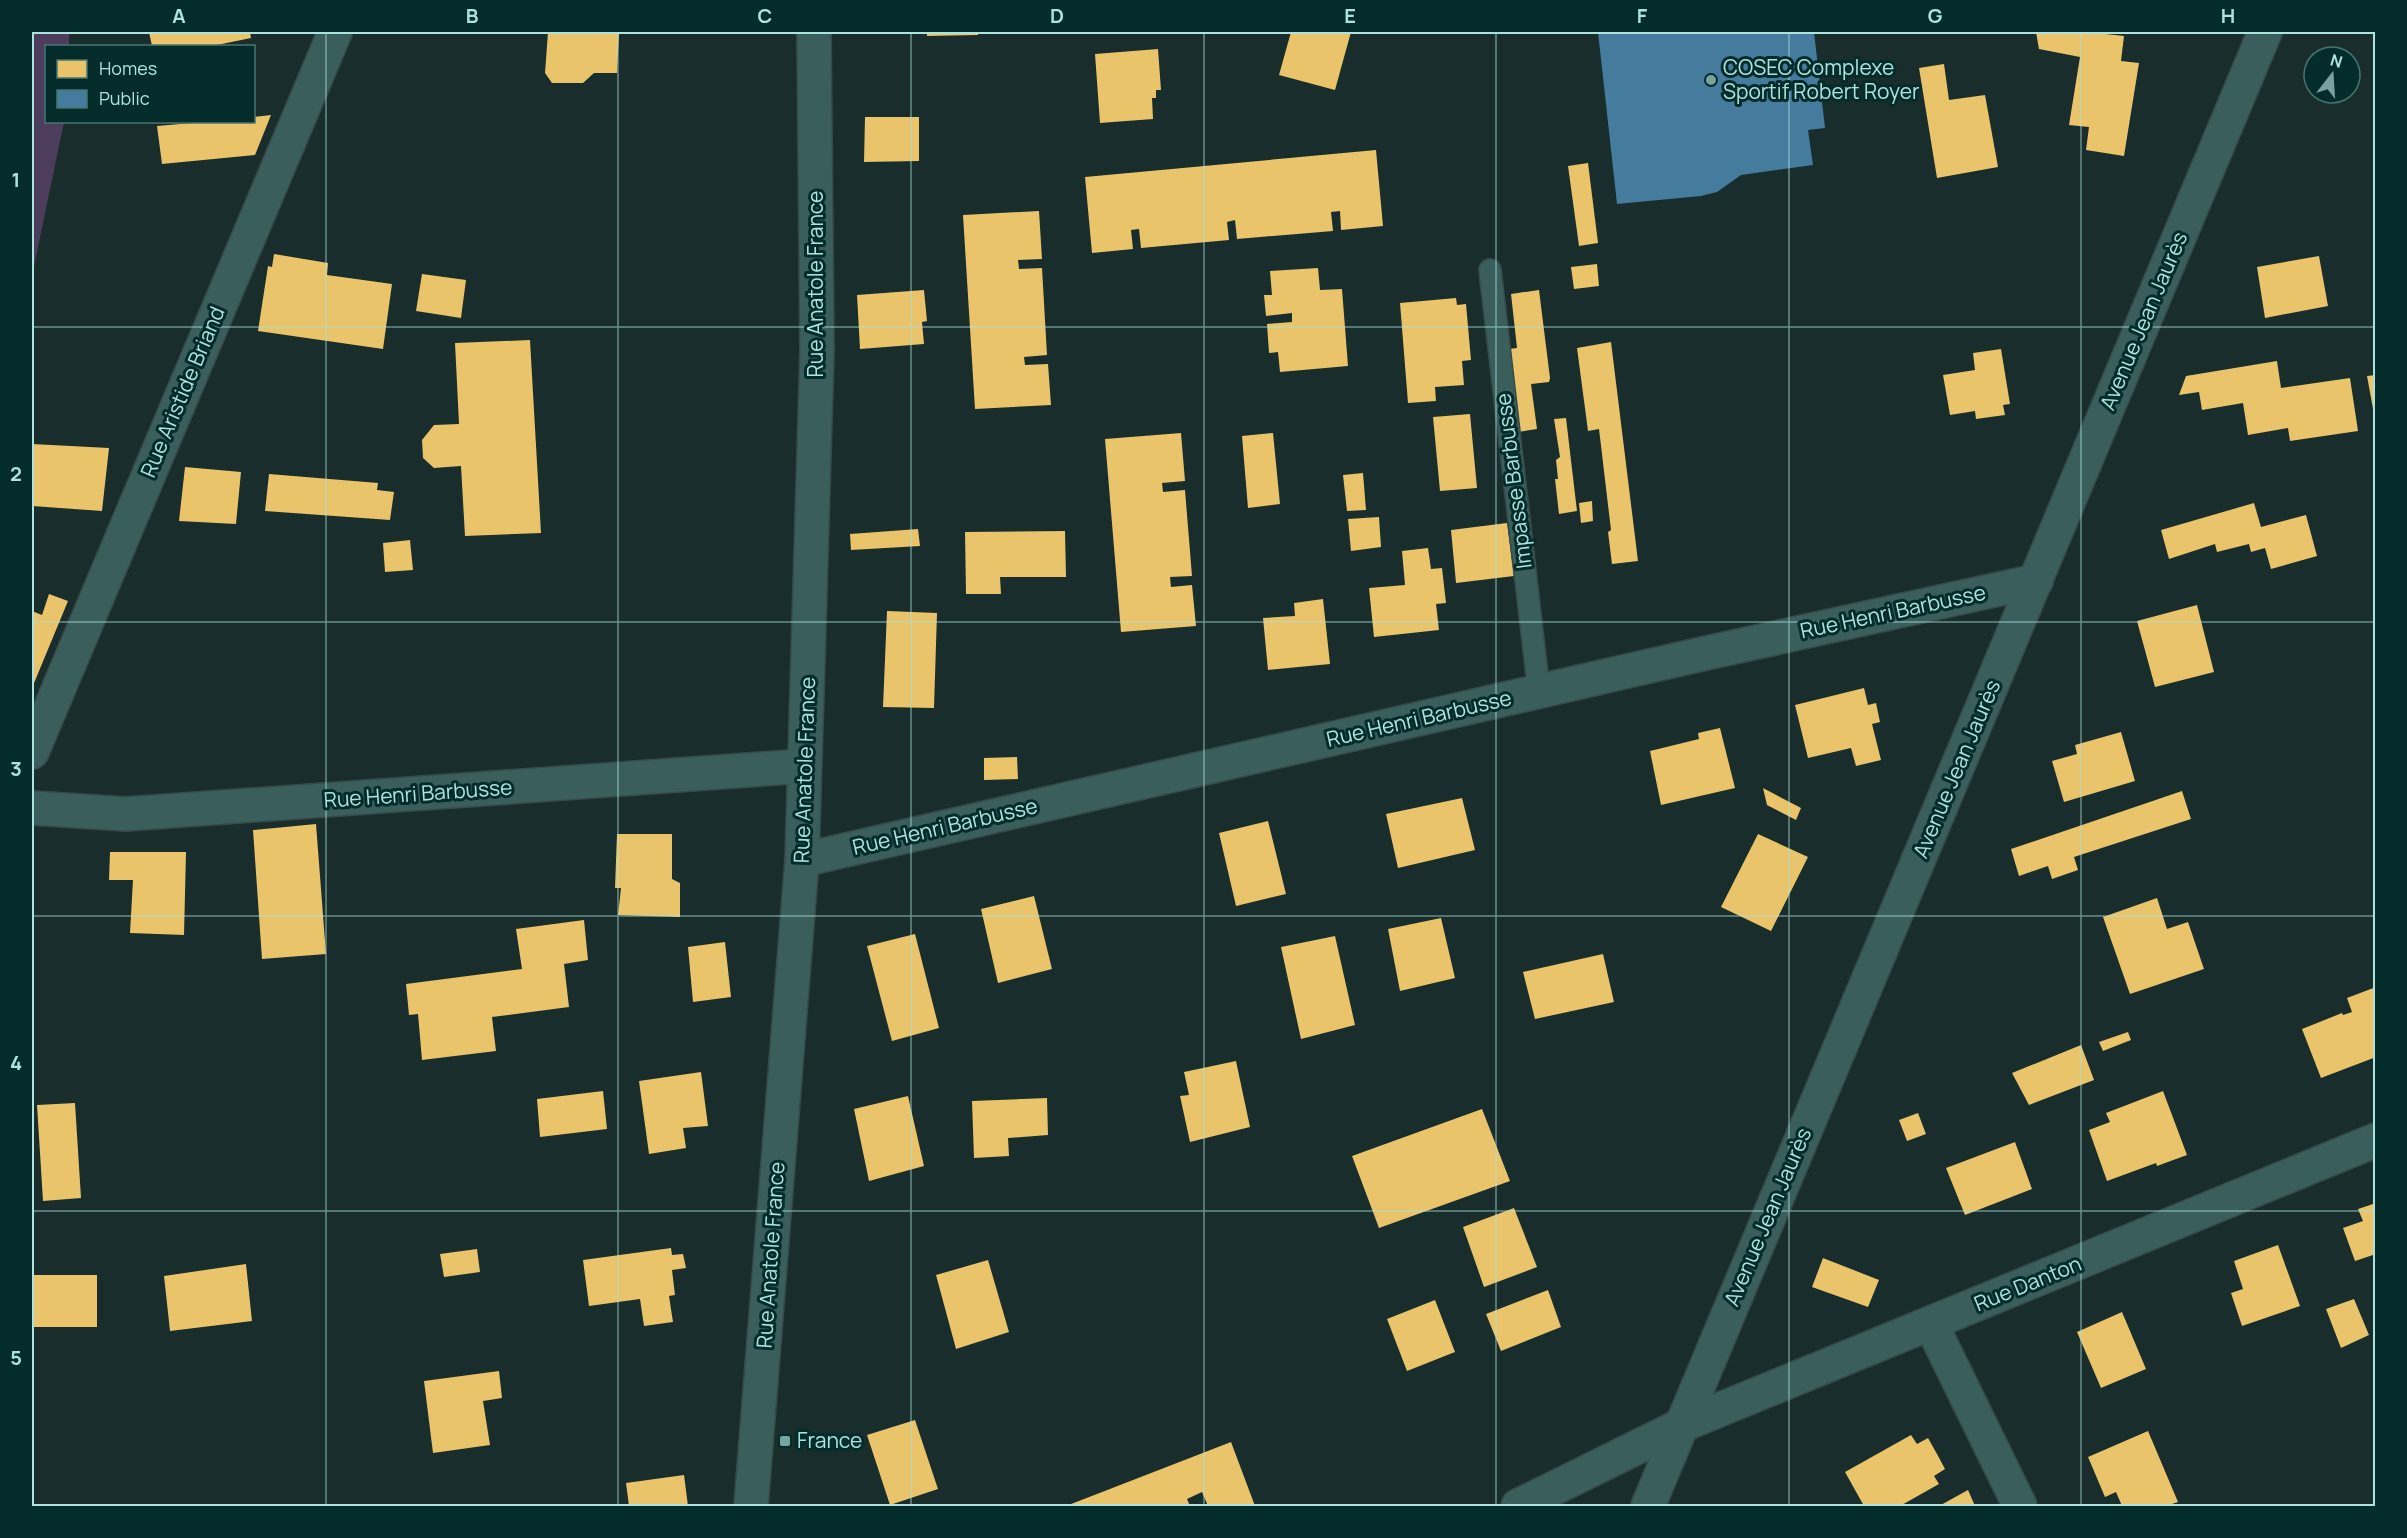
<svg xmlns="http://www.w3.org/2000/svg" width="2407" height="1538" viewBox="0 0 2407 1538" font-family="Manrope,sans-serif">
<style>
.green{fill:#4c3d5c}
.homes{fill:#e9c46a}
.public{fill:#457b9d}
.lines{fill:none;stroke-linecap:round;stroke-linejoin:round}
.lane-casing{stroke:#364b49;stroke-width:24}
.street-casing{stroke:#364b49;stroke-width:36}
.secondary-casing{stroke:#364b49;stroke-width:36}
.lane{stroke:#395e5c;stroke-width:21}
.street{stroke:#395e5c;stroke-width:33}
.secondary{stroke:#395e5c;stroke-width:33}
.grid{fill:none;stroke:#ade2de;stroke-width:1.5;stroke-opacity:0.55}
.poi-dot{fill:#79a3a0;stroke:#032c2a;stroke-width:2}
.labels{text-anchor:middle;stroke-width:6;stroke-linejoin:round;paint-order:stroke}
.poi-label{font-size:21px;fill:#ade2de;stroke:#032c2a;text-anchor:start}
.street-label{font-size:21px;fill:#ade2de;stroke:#032c2a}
.neatline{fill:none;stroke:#ade2de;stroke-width:2}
.grid-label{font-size:20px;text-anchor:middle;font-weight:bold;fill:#ade2de}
</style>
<rect width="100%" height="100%" fill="#182d2c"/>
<path class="green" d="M32 32H69V46H46V122H64L32 276Z"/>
<path class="homes" d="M149 32H250L251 38 212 46H152Z
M548 32H619L617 73H594L583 83H552L545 73Z
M927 32H978V35L927 36Z
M1291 32H1351L1335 90 1279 75Z
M2036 32H2087L2124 36 2121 61 2139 63 2124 156 2086 150 2089 127 2069 125 2080 57 2039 49Z
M1158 49 1161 90H1156V98H1152L1153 119 1100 123 1095 54Z
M1944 64 1949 100 1985 95 1998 167 1937 178 1919 68Z
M271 115 255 155 162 164 157 126 203 122H254V117Z
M865 117H919V161L864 162Z
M1376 150 1383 226 1341 230 1340 211 1331 212 1333 231 1237 239 1235 220 1227 222 1229 240 1141 248 1139 229 1131 230 1133 249 1092 253 1085 177Z
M1588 163 1598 243 1579 246 1568 166Z
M1039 211 1042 259 1018 260 1019 269 1042 268 1047 355 1024 357 1025 365 1048 364 1051 405 975 409 963 215Z
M274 254 328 263 327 275 392 284 383 349 258 331 268 266 272 267Z
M2319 256 2328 306 2265 318 2257 267Z
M1597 264 1599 286 1574 289 1571 267Z
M1318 268 1320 290 1342 289 1348 366 1280 372 1278 352 1269 353 1267 324 1292 322V313L1266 316 1264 295H1272L1270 271Z
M422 274 466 280 461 318 416 311Z
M924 290 927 321 922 322 924 344 860 349 857 295Z
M1539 290 1550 378 1549 382 1531 384 1537 429 1518 432 1508 349 1517 348 1511 294Z
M1456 298 1457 305 1466 304 1471 360 1462 361 1464 385 1435 387 1436 401 1408 403 1400 303Z
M530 340 541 533 465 536 461 466 434 468 423 458 422 440 434 425 459 424 455 343Z
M1611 342 1638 561 1612 564 1608 532 1611 530 1599 429 1588 431 1577 348Z
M2001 349 2010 404 2003 405 2005 415 1976 419 1975 411 1950 415 1943 375 1975 370 1973 353Z
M2277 361 2281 388 2350 378 2358 431 2290 441 2288 428 2248 435 2243 403 2202 410 2199 392 2179 395 2186 376Z
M2376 375V414H2374L2367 376Z
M1470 414 1477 488 1440 491 1433 417Z
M1566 418 1577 511 1559 514 1555 479H1558L1556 460 1560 457 1554 419Z
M1181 433 1185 481 1162 483 1163 492 1185 490 1192 576 1170 577 1171 587 1192 585 1196 626 1121 632 1105 439Z
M1273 433 1280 504 1248 508 1242 436Z
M32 444 109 448 102 511 32 506Z
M185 467 241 472 236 524 179 521Z
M1363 473 1366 510 1347 511 1343 475Z
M269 474 378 483 377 490 394 492 390 520 265 511Z
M1592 501 1593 521 1581 523 1579 503Z
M2254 503 2261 527 2306 515 2317 556 2271 569 2265 548 2251 552 2249 544 2217 552 2215 544 2169 559 2161 530Z
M1379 517 1381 547 1351 551 1348 519Z
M1507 523 1514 576 1456 583 1451 530Z
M918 529 920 546 851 550 850 534Z
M1065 531 1066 577H1000L1001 594H966L965 532Z
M410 540 413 570 385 572 383 543Z
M1428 548 1431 569 1442 568 1446 603 1436 604 1439 630 1374 637 1369 588 1405 585 1402 551Z
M49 594 68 601 32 688V611L42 615Z
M1323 599 1330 664 1268 670 1263 618 1295 616 1294 603Z
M2197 605 2214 672 2155 687 2137 621Z
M887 611 937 613 934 708 883 707Z
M1864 688 1868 705 1876 703 1880 722 1872 724 1881 760 1856 766 1851 748 1808 758 1795 705Z
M1720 728 1735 788 1661 805 1650 751 1699 739 1698 733Z
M2121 732 2135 781 2064 802 2052 761 2077 754 2075 745Z
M1017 757 1018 779 984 780V758Z
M1763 788 1801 808 1796 820 1767 805Z
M2182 791 2191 819 2074 857 2078 870 2052 879 2048 866 2019 876 2011 849Z
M1462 798 1475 850 1398 868 1386 814Z
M1268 821 1286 894 1236 906 1219 833Z
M316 824 326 954 262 959 253 830Z
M617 834H672V879L680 883V917L618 915 621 888H615Z
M1758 834 1808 857 1771 931 1721 907Z
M110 852H186L184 935 130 933 133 880H109Z
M1034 896 1052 969 998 983 981 909Z
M2157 898 2167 929 2188 922 2204 969 2130 994 2103 917Z
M1441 918 1455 978 1400 991 1388 929Z
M584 920 588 960 564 964 569 1007 492 1017 496 1051 422 1060 418 1014 409 1015 406 984 522 969 516 929Z
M915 934 939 1028 892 1041 867 946Z
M1335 936 1355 1025 1301 1039 1281 947Z
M725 942 731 997 693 1002 688 947Z
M1603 954 1614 1002 1535 1019 1523 972Z
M2376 987V1057L2321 1078 2302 1029 2342 1013 2343 1015 2352 1012 2347 998Z
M2128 1032 2131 1040 2103 1051 2099 1042Z
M2081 1045 2094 1080 2029 1105 2012 1073Z
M1236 1061 1250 1127 1190 1142 1180 1096 1189 1095 1184 1072Z
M701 1072 708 1126 683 1128 686 1148 649 1154 639 1081Z
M603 1091 607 1129 540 1137 537 1099Z
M2163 1091 2187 1155 2157 1166 2156 1163 2107 1181 2089 1130 2110 1122 2106 1113Z
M908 1096 924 1166 869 1181 854 1109Z
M1047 1098 1048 1135 1008 1138 1009 1156 974 1158 972 1101Z
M75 1103 81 1198 43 1201 37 1105Z
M1482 1109 1510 1181 1379 1228 1352 1156Z
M1918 1113 1926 1134 1907 1141 1899 1120Z
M2015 1142 2032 1189 1965 1215 1946 1168Z
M2376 1203V1254L2355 1261 2343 1228 2363 1221 2358 1209Z
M1514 1208 1537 1267 1484 1287 1463 1227Z
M2278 1245 2300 1306 2242 1326 2231 1293 2243 1289 2234 1261Z
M671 1248 672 1255 683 1254 686 1268 672 1270 675 1295 669 1296 673 1322 644 1326 640 1299 589 1306 583 1260Z
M477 1249 480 1272 444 1277 440 1254Z
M1823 1258 1879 1280 1868 1307 1812 1287Z
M988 1260 1009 1332 956 1349 936 1275Z
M246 1264 252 1321 170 1331 164 1276Z
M32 1275H97V1327H32Z
M1548 1290 1561 1327 1501 1351 1486 1314Z
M2354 1299 2369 1335 2341 1348 2326 1309Z
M1435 1300 1455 1352 1407 1371 1387 1319Z
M2122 1312 2146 1369 2101 1388 2077 1332Z
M499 1371 502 1398 483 1401 490 1445 433 1453 424 1381Z
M915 1420 938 1489 890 1505 867 1435Z
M2148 1431 2178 1502 2166 1506H2122L2116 1492 2105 1497 2088 1457Z
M1911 1435 1917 1444 1928 1438 1937 1454 1945 1469 1934 1476 1939 1484 1900 1506H1864L1845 1472Z
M1231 1442 1255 1506H1208L1202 1492 1187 1499 1190 1506H1066Z
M684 1475 688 1506H629L626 1483Z
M1968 1490 1975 1506H1939Z"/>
<path class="public" d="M1598 32H1814L1825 128 1808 130 1813 165 1741 175 1717 192 1701 196 1617 204Z"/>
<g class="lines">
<defs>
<path id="lane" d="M1490 270 1539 692"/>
<path id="street" d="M32 752 335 32
M32 808 126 814 805 766
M802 860 1702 654 2036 581
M1931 1324 2020 1506
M751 1506 802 860 817 351 814 32
M1518 1506 1680 1426 2376 1140"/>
<path id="secondary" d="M1648 1506 2265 32"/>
</defs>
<use href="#lane" class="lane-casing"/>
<use href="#street" class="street-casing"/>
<use href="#secondary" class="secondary-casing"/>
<use href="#lane" class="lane"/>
<use href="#street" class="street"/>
<use href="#secondary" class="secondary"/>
</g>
<path class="grid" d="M326 32V1506M618 32V1506M911 32V1506M1204 32V1506M1496 32V1506M1789 32V1506M2081 32V1506M32 327H2376M32 622H2376M32 916H2376M32 1211H2376"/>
<g class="poi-dot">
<circle cx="1711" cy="80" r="6"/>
<rect x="779" y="1435" width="12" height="12" rx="3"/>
</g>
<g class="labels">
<g class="poi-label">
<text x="1723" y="75">COSEC Complexe<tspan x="1723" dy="24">Sportif Robert Royer</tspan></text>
<text x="797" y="1448">France</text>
</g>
<g class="street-label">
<text transform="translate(816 284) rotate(-90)" y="7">Rue Anatole France</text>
<text transform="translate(2144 321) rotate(-67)" y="7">Avenue Jean Jaurès</text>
<text transform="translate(183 392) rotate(-67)" y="7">Rue Aristide Briand</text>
<text transform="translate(1514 481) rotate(-97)" y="7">Impasse Barbusse</text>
<text transform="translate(1893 612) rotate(-12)" y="7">Rue Henri Barbusse</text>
<text transform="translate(1419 719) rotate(-13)" y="7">Rue Henri Barbusse</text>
<text transform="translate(1957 769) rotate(-67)" y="7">Avenue Jean Jaurès</text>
<text transform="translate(805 770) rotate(-88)" y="7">Rue Anatole France</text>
<text transform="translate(418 794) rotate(-4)" y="7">Rue Henri Barbusse</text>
<text transform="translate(945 827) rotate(-13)" y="7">Rue Henri Barbusse</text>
<text transform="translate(1768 1217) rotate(-67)" y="7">Avenue Jean Jaurès</text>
<text transform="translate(771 1255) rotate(-86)" y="7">Rue Anatole France</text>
<text transform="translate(2028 1284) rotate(-22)" y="7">Rue Danton</text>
</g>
</g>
<rect width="2407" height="1538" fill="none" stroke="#032c2a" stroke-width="66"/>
<rect x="45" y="45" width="210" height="78" fill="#032c2a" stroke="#477572" stroke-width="1.5"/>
<rect x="57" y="60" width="30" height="18" fill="#e9c46a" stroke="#477572" stroke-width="1.5"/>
<text x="99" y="75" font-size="18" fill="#ade2de">Homes</text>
<rect x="57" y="90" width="30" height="18" fill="#457b9d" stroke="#477572" stroke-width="1.5"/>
<text x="99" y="105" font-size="18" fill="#ade2de">Public</text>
<g transform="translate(2332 75) rotate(17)"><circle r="28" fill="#032c2a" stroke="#477572" stroke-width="1.5"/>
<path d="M0-4.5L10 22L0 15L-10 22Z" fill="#79a3a0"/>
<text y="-9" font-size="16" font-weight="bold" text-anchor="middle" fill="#ade2de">N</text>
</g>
<rect x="33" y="33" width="2341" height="1472" class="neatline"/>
<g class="grid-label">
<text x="179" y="23">A</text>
<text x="472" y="23">B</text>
<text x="765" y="23">C</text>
<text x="1057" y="23">D</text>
<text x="1350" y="23">E</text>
<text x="1642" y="23">F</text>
<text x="1935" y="23">G</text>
<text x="2228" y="23">H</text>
<text x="16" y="187">1</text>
<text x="16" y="481">2</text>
<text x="16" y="776">3</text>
<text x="16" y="1070">4</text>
<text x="16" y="1365">5</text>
</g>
</svg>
